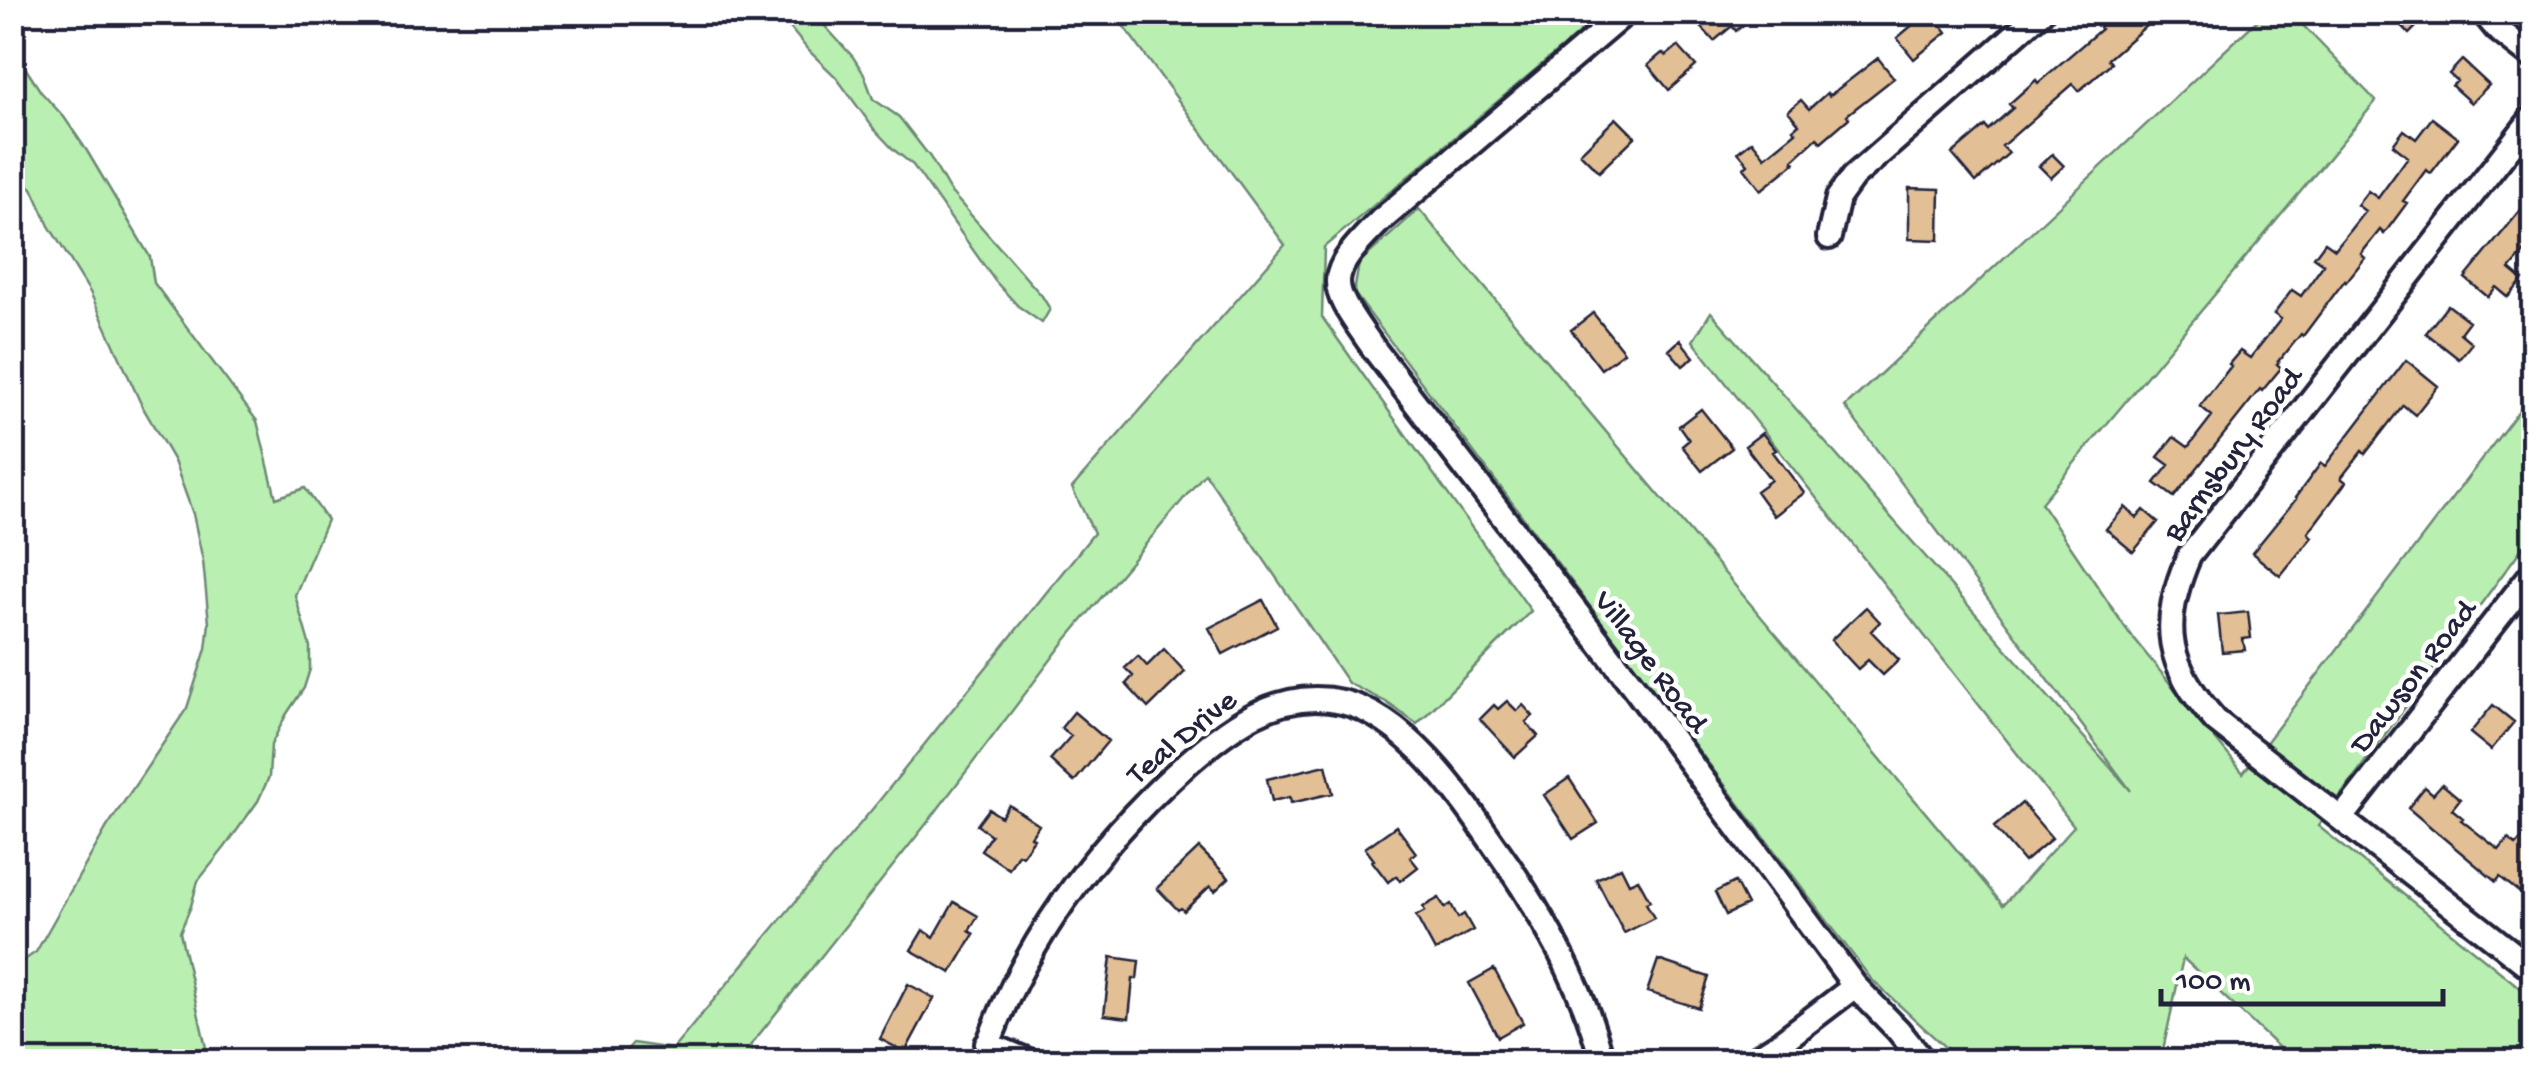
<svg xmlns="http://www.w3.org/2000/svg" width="2546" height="1074" viewBox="0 0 2546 1074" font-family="'Gochi Hand',sans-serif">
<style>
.green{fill:#b9efb0;stroke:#6e8876;stroke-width:2.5}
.building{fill:#e2bf94;stroke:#22223b;stroke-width:2.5}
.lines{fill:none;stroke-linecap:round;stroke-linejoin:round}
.minor-casing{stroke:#22223b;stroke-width:30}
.minor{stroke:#fff;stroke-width:22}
.labels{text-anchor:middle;stroke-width:9;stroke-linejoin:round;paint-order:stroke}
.street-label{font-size:32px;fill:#22223b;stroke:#fff}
</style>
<rect width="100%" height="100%" fill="#fff"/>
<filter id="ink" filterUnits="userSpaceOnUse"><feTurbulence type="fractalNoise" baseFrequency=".01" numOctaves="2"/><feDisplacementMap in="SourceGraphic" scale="20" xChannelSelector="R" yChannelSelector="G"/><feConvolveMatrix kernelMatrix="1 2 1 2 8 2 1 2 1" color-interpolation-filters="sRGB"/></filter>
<g filter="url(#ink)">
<path class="green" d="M778 13H813L853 57 864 74 873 99 899 117 930 157 949 190 1042 296 1050 309 1042 323 1018 306 995 281 913 165 894 150 874 129 836 77 808 50Z
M1114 13H1603L1324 247 1322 317 1531 611 1417 724 1386 702 1348 683 1205 473 1065 641 931 818 750 1046 758 1061H617L633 1043 673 1049 879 801 1094 533 1072 488 1285 245Z
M2265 13H2291L2376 101 2041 503 2129 633 2243 773 2533 392V533L2318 826 2533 998V1061H2293L2183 958 2161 1059 2163 1061H1960L1871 979 1354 293 1359 263 1419 209 2003 905 2074 826 1693 341 1711 312 2131 791 1845 407Z
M13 49 41 92 64 117 87 151 150 257 154 283 257 421 276 498 305 488 327 520 295 595 310 647V669L304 688 286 715 271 745 269 777 258 801 225 847 198 881 191 906 180 932 209 1061H13V968L36 952 107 827 187 708 206 649 209 623 203 561 193 514 174 461 142 406 90 292 49 226 32 188 13 174Z"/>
<path class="building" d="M1706 12H1759L1736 31 1732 26 1714 41 1696 21Z
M1928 12H1931L1947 32 1914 59 1897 38Z
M2116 12H2162L2108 59 2111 63 2079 91 2073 84 2002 146 2009 153 1976 182 1952 154 1985 126 1988 130 2013 108 2009 104 2036 80 2038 83 2101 29 2099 27Z
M2388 12H2431L2409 34Z
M1678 46 1696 66 1669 90 1648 65 1662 53 1666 56Z
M1878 58 1894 78 1847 115 1849 118 1821 142 1817 138 1793 160 1795 163 1761 190 1744 168 1748 164 1738 152 1752 141 1765 157 1796 132 1793 129 1799 124 1788 111 1801 100 1809 109 1827 93 1829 96Z
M2462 60 2489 85 2471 103 2452 86 2457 81 2449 74Z
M1616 118 1635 137 1599 172 1580 153Z
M2432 118 2458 138 2431 173 2426 170 2403 201 2407 203 2384 234 2380 230 2361 254 2365 258 2346 282 2345 280 2303 336 2301 334 2277 364 2281 368 2262 391 2260 389 2174 497 2155 483 2169 465 2158 457 2174 437 2188 447 2212 416 2200 406 2231 366 2229 364 2240 351 2250 358 2281 319 2274 314 2292 290 2301 296 2324 264 2314 257 2325 242 2335 249 2365 211 2357 205 2368 191 2378 198 2408 157 2393 145 2404 130 2416 139Z
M2052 154 2064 166 2051 178 2039 166Z
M1909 188 1940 189 1939 240 1909 239Z
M2534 194V241L2510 269 2523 280 2508 297 2496 287 2488 297 2465 278Z
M2448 305 2469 321 2460 333 2472 343 2459 359 2426 333Z
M1593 313 1624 352 1601 369 1571 330Z
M1680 340 1694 357 1683 366 1669 350Z
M2406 360 2438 386 2415 415 2403 405 2365 454 2362 451 2341 478 2346 482 2308 533 2312 537 2280 576 2252 553 2296 499 2295 498 2321 463 2325 466Z
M1701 409 1732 448 1702 471 1682 446 1689 440 1679 426Z
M1762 433 1776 450 1773 452 1804 493 1774 516 1756 491 1771 480 1745 446Z
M2125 507 2137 518 2144 510 2158 522 2133 552 2106 529Z
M1263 600 1277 626 1223 654 1209 628Z
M1866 607 1880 622 1871 631 1899 660 1883 675 1868 660 1858 669 1831 640Z
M2248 612 2251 638 2243 639 2245 650 2222 652 2218 615Z
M1164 649 1185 672 1148 708 1126 684 1133 676 1125 668 1138 656 1147 666Z
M1507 701 1517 711 1523 705 1533 716 1526 722 1538 736 1515 757 1480 719 1494 705 1498 709Z
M2493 705 2514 722 2491 750 2470 733Z
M1074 712 1108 741 1074 782 1050 760 1071 736 1061 728Z
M1326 765 1333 793 1291 803 1290 797 1272 801 1267 779Z
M1569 778 1598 823 1573 839 1544 795Z
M2442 784 2460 799 2452 809 2463 818 2461 820 2499 850 2508 839 2516 845 2534 825V904L2500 877 2496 882 2408 808 2425 787 2433 794Z
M2022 803 2052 838 2024 862 1994 827Z
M1009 805 1039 825 1031 837 1034 839 1022 856 1018 854 1009 869 981 850 991 835 977 825 989 809 1001 817Z
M1396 826 1416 853 1410 857 1418 867 1400 881 1397 876 1388 882 1372 861 1374 860 1365 848Z
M1199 848 1229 878 1215 891 1210 886 1184 911 1181 908 1178 910 1157 888Z
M1621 867 1629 883 1638 879 1650 901 1646 903 1654 918 1624 933 1596 879Z
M1735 882 1747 905 1726 915 1715 892Z
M1439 898 1445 908 1451 904 1458 918 1464 914 1473 930 1435 951 1416 916 1425 911 1423 907Z
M954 902 978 916 969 931 974 934 951 973 911 950 923 930 934 937Z
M1111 957 1139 961 1137 979H1133L1129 1018 1104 1015Z
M1658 960 1709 977 1699 1008 1647 992Z
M1494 969 1523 1023 1498 1037 1469 983Z
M908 984 934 998 905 1052 880 1039Z"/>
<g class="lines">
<defs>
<path id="minor" d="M1626 12 1380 221C1320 280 1330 285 1374 349L1637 691 1855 986 1898 1030 1924 1062
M2483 12 2497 29 2534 58
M2534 116 2189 556C2159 625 2166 665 2216 721L2534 970
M1829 237 1838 198 1853 177 2041 12
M2341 819 2534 571
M987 1044 1031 1062
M982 1062C1018 951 1095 846 1181 769 1226 729 1278 687 1342 702 1406 717 1459 794 1494 845 1537 905 1586 989 1602 1062
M1750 1062 1780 1043 1855 986"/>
</defs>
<use href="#minor" class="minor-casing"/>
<use href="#minor" class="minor"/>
</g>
</g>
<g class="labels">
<g class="street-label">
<text transform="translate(2231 453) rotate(-53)" y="11">Barnsbury Road</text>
<text transform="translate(1653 660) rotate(53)" y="11">Village Road</text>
<text transform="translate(2411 675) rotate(-52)" y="11">Dawson Road</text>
<text transform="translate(1180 735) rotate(-39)" y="11">Teal Drive</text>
</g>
</g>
<rect width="2546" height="1074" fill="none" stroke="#fff" stroke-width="50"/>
<rect x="25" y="25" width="2496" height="1024" fill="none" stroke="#22223b" stroke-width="4" filter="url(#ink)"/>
<path d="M2161 989v15h282v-15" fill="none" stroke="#22223b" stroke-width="5"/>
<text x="2176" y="989" font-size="30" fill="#22223b" stroke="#ffffff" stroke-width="8" paint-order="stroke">100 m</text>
</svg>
